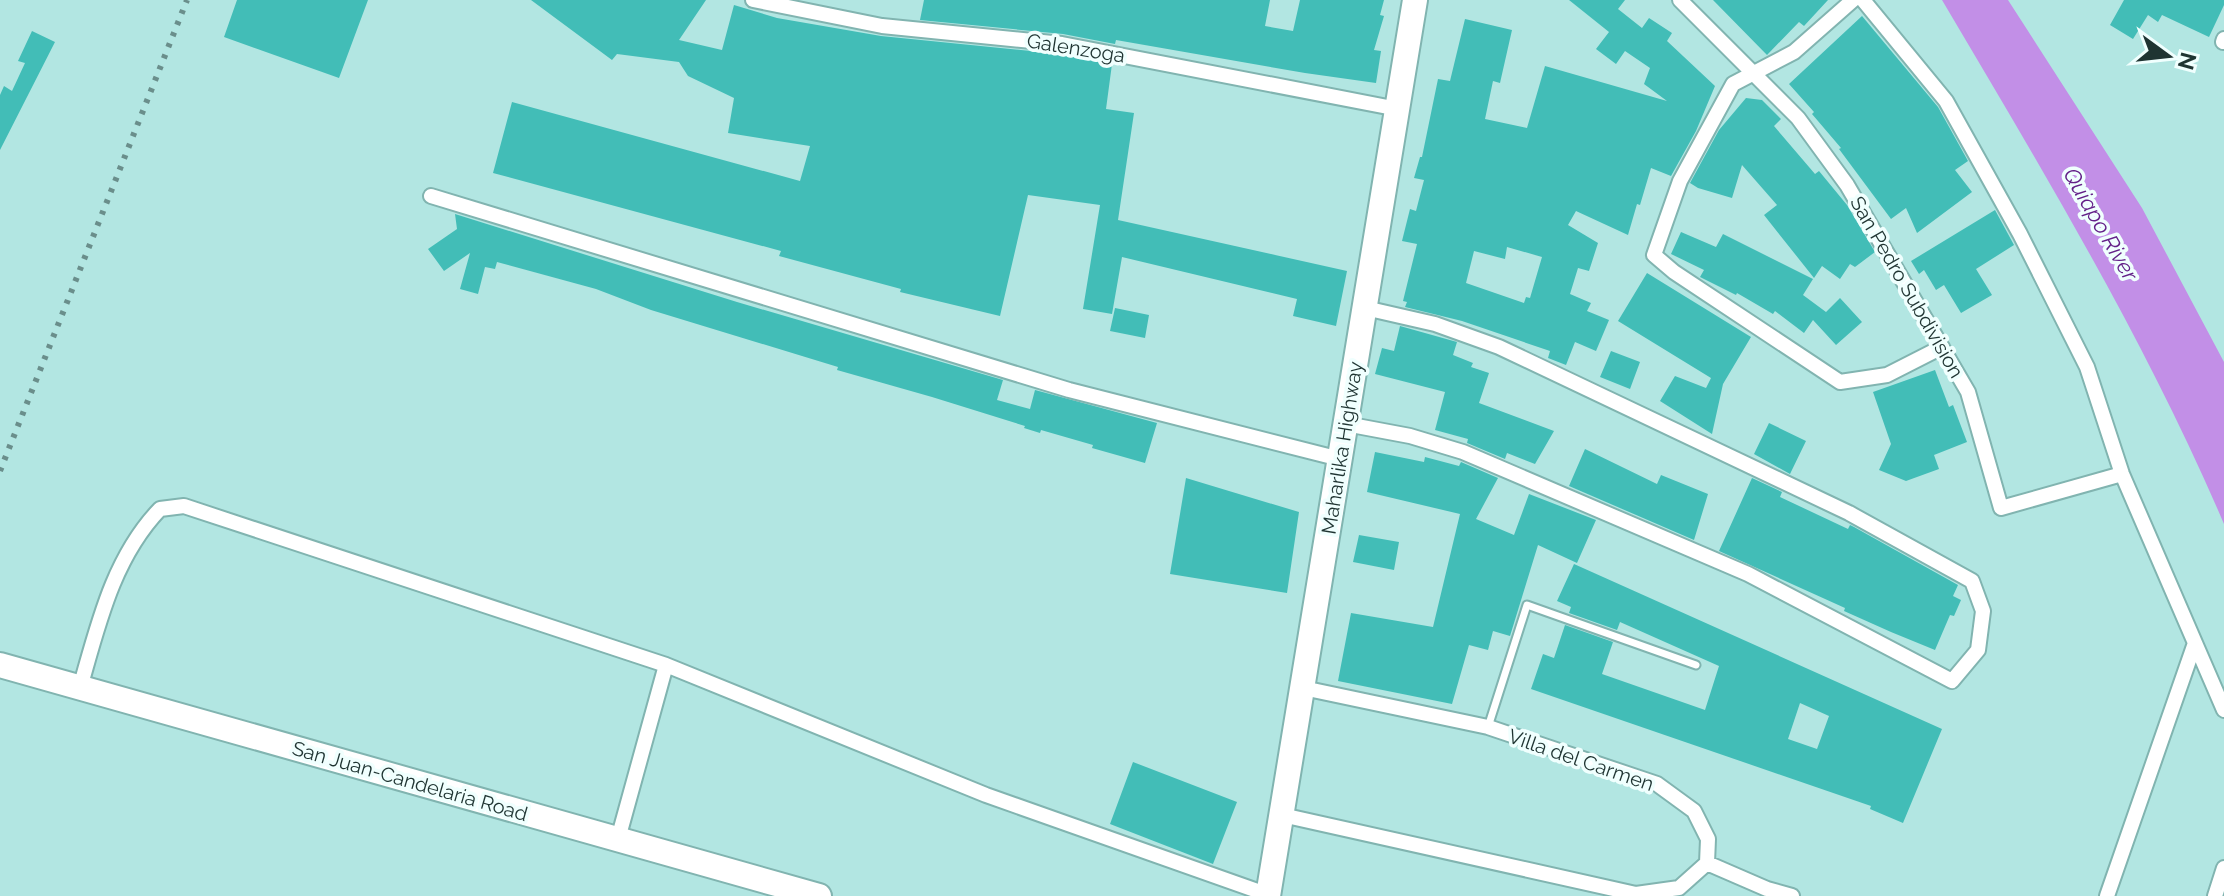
<svg xmlns="http://www.w3.org/2000/svg" width="2224" height="896" viewBox="0 0 2224 896" font-family="Raleway,sans-serif">
<style>
.water{fill:#c28fe7}
.building{fill:#42bdb7;fill-rule:evenodd}
.lines{fill:none;stroke-linecap:round;stroke-linejoin:round}
.service-casing{stroke:#81b4b0;stroke-width:11}
.minor-casing{stroke:#81b4b0;stroke-width:18}
.primary-casing{stroke:#81b4b0;stroke-width:28}
.service{stroke:#fff;stroke-width:7}
.minor{stroke:#fff;stroke-width:14}
.primary{stroke:#fff;stroke-width:24}
.rail{stroke:#6a8e8b;stroke-width:6;stroke-dasharray:4 8;stroke-linecap:butt}
.labels{text-anchor:middle;stroke-width:7;stroke-linejoin:round;paint-order:stroke}
.street-label{font-size:20px;fill:#1f3432;stroke:#f0fffe}
.water-label{font-size:22px;font-style:italic;fill:#632088;stroke:#f0fffe}
</style>
<rect width="100%" height="100%" fill="#b2e6e2"/>
<path class="water" d="M1942 0H2008L2142 208 2224 362V524C2146 341 2043 171 1942 0Z"/>
<path class="building" d="M237 0H368L339 78 224 37Z
M531 0H706L679 40 722 50 734 5 777 18 881 36 1061 54 1112 64 1106 109 1134 113 1118 220 1347 271 1336 326 1293 316 1297 299 1122 257 1112 314 1083 309 1100 205 1028 195 1000 316 900 292 901 289 779 256 781 251 493 173 512 102 800 181 810 146 728 133 734 98 688 76 679 62 617 54 612 60Z
M924 0H1270L1265 26 1293 31 1300 0H1384L1380 15 1384 16 1374 50 1381 51 1376 83 1305 73 1116 40 1115 44 1063 34 920 20Z
M1569 0H1625L1618 9 1642 28 1649 18 1672 33 1667 41 1715 86 1696 131 1671 176 1651 168 1640 205 1637 204 1628 235 1576 211 1568 225 1598 243 1589 271 1578 268 1570 294 1591 303 1587 311 1609 320 1596 351 1575 342 1566 365 1548 358 1550 351 1462 321 1405 307 1407 302 1403 301 1417 244 1402 241 1410 209 1416 211 1424 180 1414 178 1420 157H1422L1438 79 1450 81 1465 19 1512 30 1500 83 1493 81 1485 119 1527 128 1545 66 1667 101 1644 84 1650 68 1625 51 1616 64 1596 49 1609 32ZM1507 247 1542 257 1530 298 1526 297 1524 303 1466 283 1474 251 1505 259Z
M1713 0H1828L1804 26 1799 22 1767 55Z
M2124 0H2224V5L2209 37 2162 15 2158 22 2148 15 2133 39 2110 25Z
M1862 16 1938 107 1968 161 1955 170 1972 192 1917 233 1906 208 1891 219 1839 149 1841 148 1812 114 1814 112 1789 84Z
M32 31 55 42 0 150V95L4 86 12 91 25 63 18 61Z
M1746 98 1762 100 1781 119 1774 126 1815 174 1819 171 1847 205 1875 252 1855 267 1850 264 1840 279 1822 266 1814 278 1764 215 1777 205 1742 165 1732 198 1698 188 1690 183 1719 130Z
M1995 210 2014 245 1976 269 1992 295 1961 313 1944 285 1936 290 1924 270 1919 274 1911 261Z
M455 214 737 302 1003 380 997 400 1030 409 1035 390 1157 423 1145 463 1092 448 1093 445 1041 430 1040 433 1024 428 1025 426 932 397 837 370 838 367 651 310 596 289 497 262 495 269 485 267 478 294 460 289 470 253 444 271 428 249 457 229Z
M1681 232 1716 247 1723 234 1813 279 1803 295 1826 312 1840 298 1862 322 1836 345 1813 320 1804 333 1775 311 1773 314 1737 293 1736 295 1700 277 1704 270 1671 254Z
M1647 273 1751 337 1723 384 1712 434 1660 401 1675 376 1706 388 1711 378 1618 321Z
M1115 308 1149 315 1145 338 1110 331Z
M1400 326 1457 342 1453 355 1473 363 1471 367 1489 373 1479 403 1554 431 1535 464 1507 453 1505 459 1467 443 1468 439 1435 430 1445 392 1375 374 1382 348 1394 351Z
M1611 351 1640 362 1630 389 1600 377Z
M1935 370 1949 407 1953 405 1967 442 1934 455 1939 469 1906 481 1879 470 1891 444 1873 392Z
M1769 423 1806 441 1790 474 1754 454Z
M1585 449 1657 484 1661 475 1708 494 1694 540 1569 486Z
M1375 452 1424 462 1425 457 1459 466 1461 462 1498 478 1476 519 1514 535 1529 494 1596 520 1577 563 1538 545 1510 636 1493 631 1488 650 1469 645 1452 704 1338 681 1351 613 1433 627 1460 514 1367 492Z
M1186 478 1299 512 1287 593 1170 574Z
M1752 478 1782 492 1780 497 1848 529 1850 525 1854 527 1958 585 1953 596 1961 600 1954 616 1950 615 1935 650 1891 632 1844 611 1845 608 1719 551Z
M1359 535 1399 542 1394 570 1353 562Z
M1574 564 1942 729 1903 823 1870 809 1871 806 1531 689 1543 654 1554 658 1565 625 1613 642 1602 674 1705 710 1719 666 1620 622 1617 630 1569 613 1571 607 1557 601ZM1800 703 1829 716 1817 749 1788 739Z
M1133 762 1237 802 1213 864 1110 824Z"/>
<g class="lines">
<defs>
<path id="service" d="M1488 727 1527 605 1696 665"/>
<path id="minor" d="M753 0 882 26 1062 44 1398 109
M1680 0 1798 118 1847 185 1968 392 2001 508 2122 474
M1853 0 1794 52 1733 84 1680 181 1654 255 1674 272 1840 382 1887 375 1942 347
M1863 0 1946 101 2020 234 2087 367 2122 474 2224 710
M2223 42 2224 39
M431 196 1069 390 1340 459
M1346 424 1410 436 1463 452 1748 574 1952 681 1978 650 1983 611 1972 581 1849 513 1499 347 1435 324 1365 308
M80 688C98 625 113 558 160 509L184 506 666 665 986 795 1269 895
M1282 815 1636 894 1679 888 1707 863 1708 839 1694 811 1657 784 1488 727 1303 688
M618 839 666 665
M1707 863 1767 889 1792 896
M2107 896 2195 643
M2215 896 2224 868"/>
<path id="primary" d="M0 665 819 896
M1268 896 1415 0"/>
</defs>
<use href="#service" class="service-casing"/>
<use href="#minor" class="minor-casing"/>
<use href="#primary" class="primary-casing"/>
<use href="#service" class="service"/>
<use href="#minor" class="minor"/>
<use href="#primary" class="primary"/>
<path class="rail" d="M0 471 187 0"/>
</g>
<g class="labels">
<g class="street-label">
<text transform="translate(1076 48) rotate(9)" y="7">Galenzoga</text>
<text transform="translate(1907 287) rotate(60)" y="7">San Pedro Subdivision</text>
<text transform="translate(1342 448) rotate(-81)" y="7">Maharlika Highway</text>
<text transform="translate(1581 760) rotate(19)" y="7">Villa del Carmen</text>
<text transform="translate(410 781) rotate(16)" y="7">San Juan-Candelaria Road</text>
</g>
<g class="water-label">
<text transform="translate(2101 224) rotate(60)" y="8">Quiapo River</text>
</g>
</g>
<g transform="translate(2168 56) rotate(105)" stroke="#f0fffe" stroke-width="6" paint-order="stroke">
<path d="M0-6L14 30L0 20L-14 30Z" fill="#1f3432"/>
<text y="-12" font-size="22" font-weight="bold" text-anchor="middle" fill="#1f3432">N</text>
</g>
</svg>
